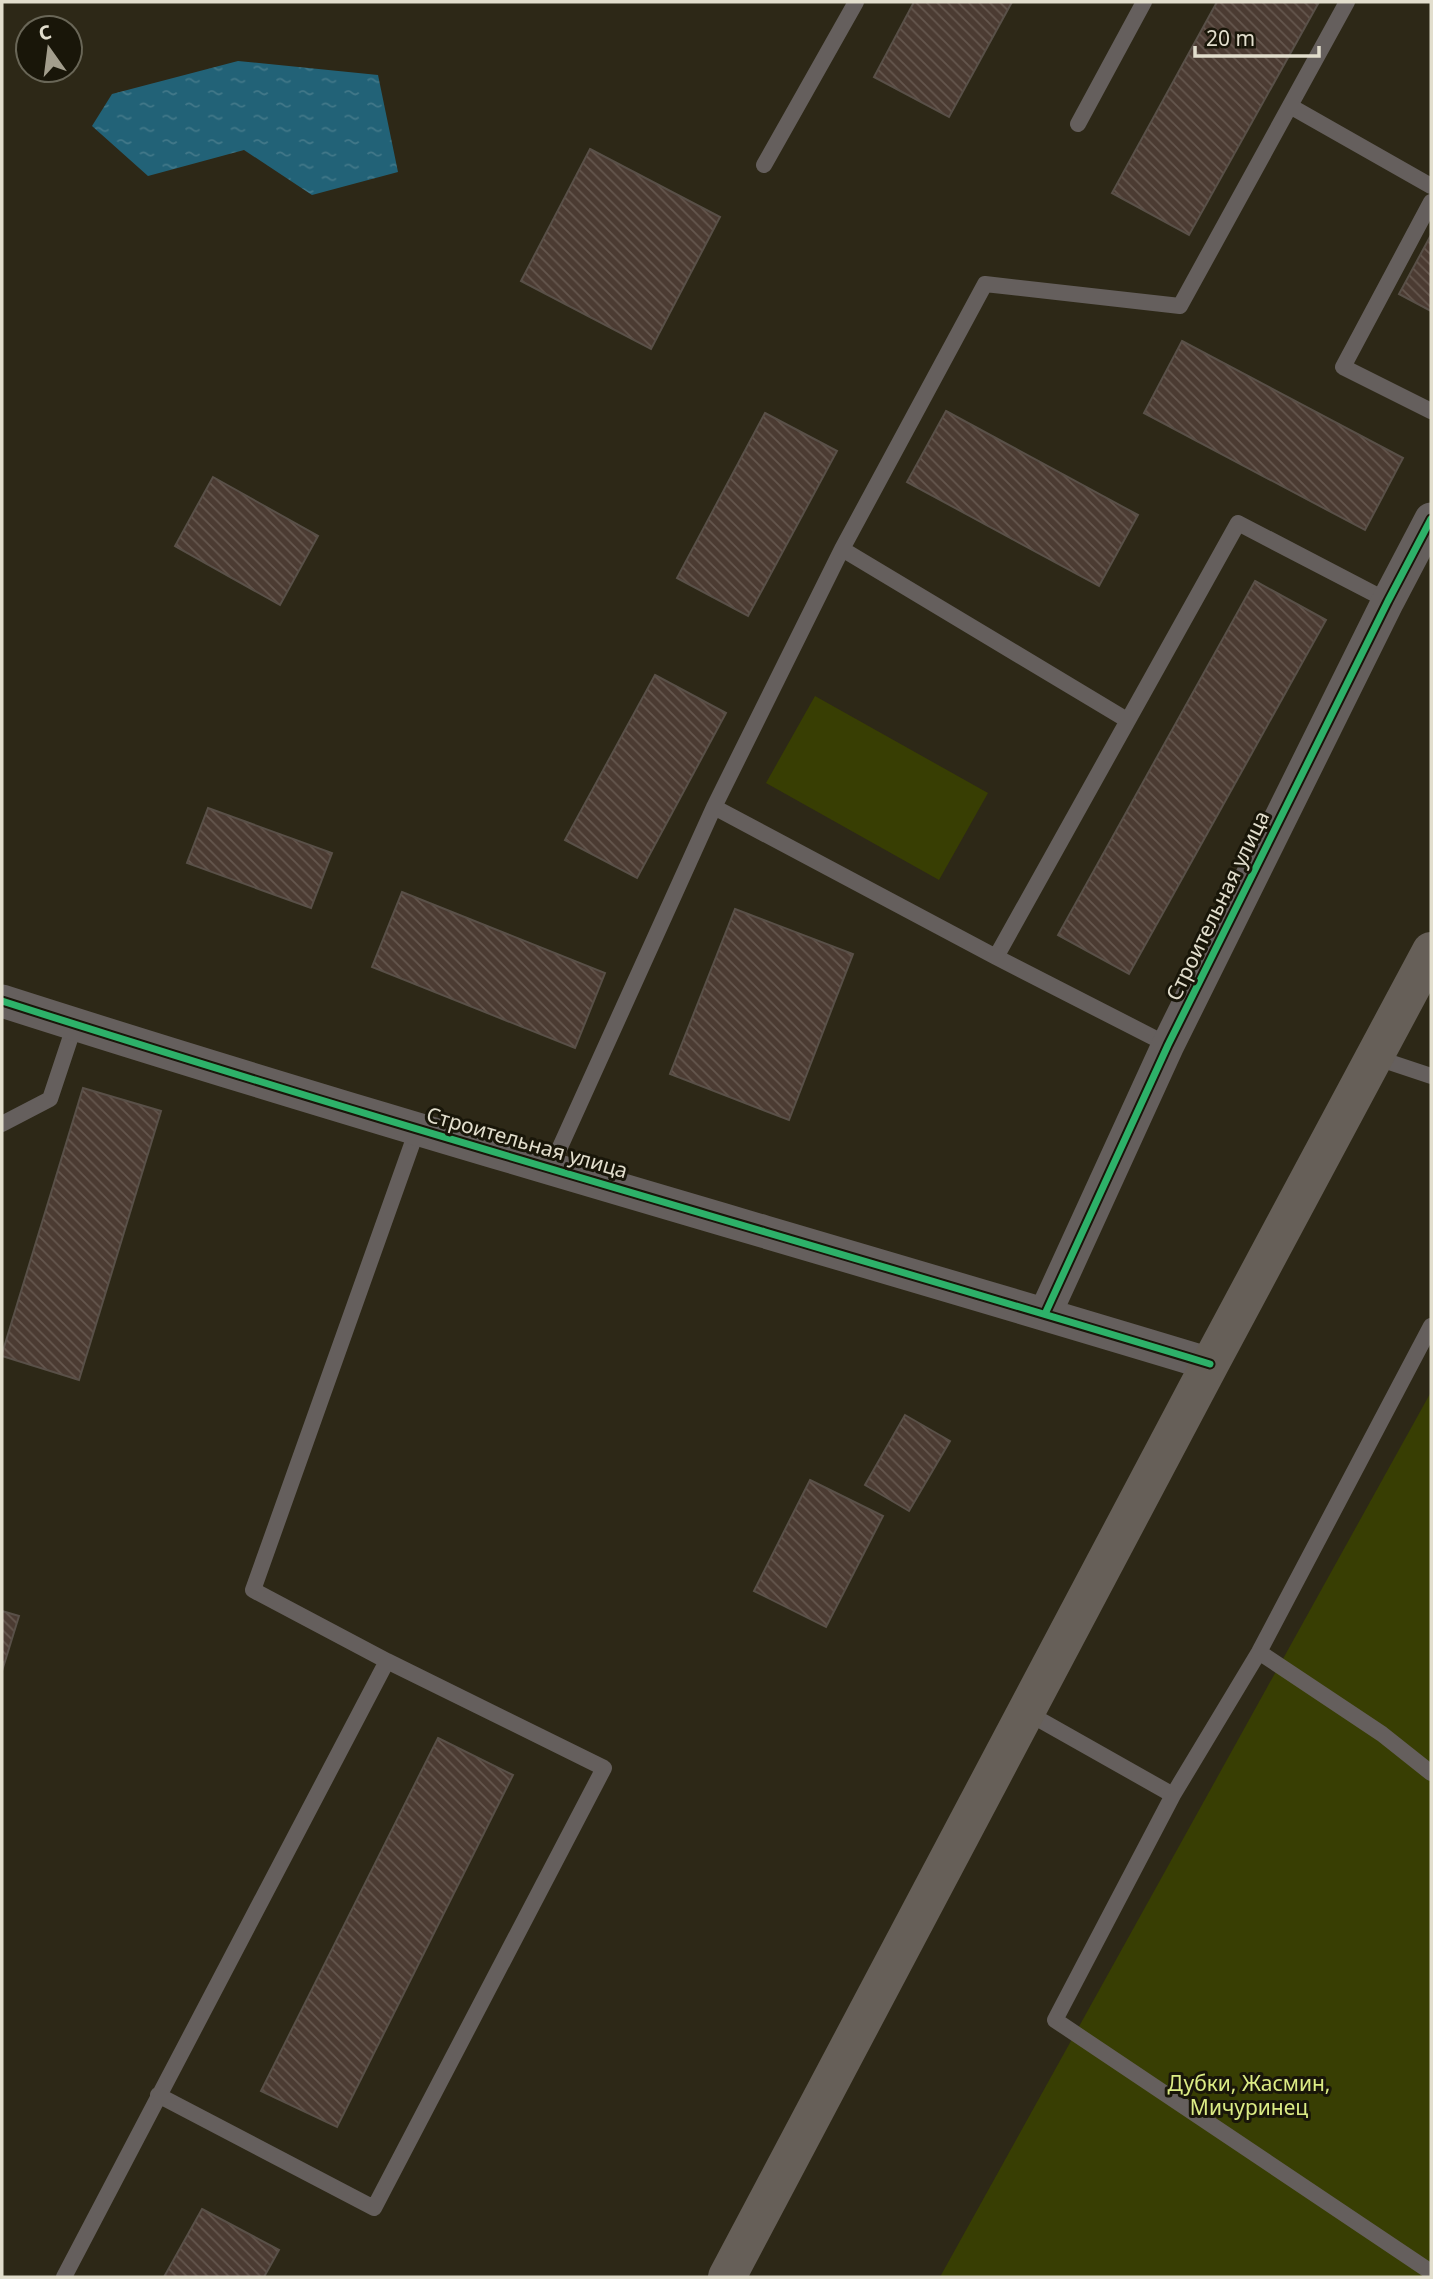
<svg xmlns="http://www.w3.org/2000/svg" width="1433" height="2279" viewBox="0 0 1433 2279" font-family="'Noto Sans',sans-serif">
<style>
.garden{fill:#383e03}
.water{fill:url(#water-ripples)}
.building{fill:url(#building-back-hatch);stroke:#595048;stroke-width:2}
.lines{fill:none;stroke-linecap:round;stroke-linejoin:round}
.service{stroke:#655f5d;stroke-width:16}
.minor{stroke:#655f5d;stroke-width:33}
.primary{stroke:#665f58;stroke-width:38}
.cycleway-casing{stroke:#191609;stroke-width:11}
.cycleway{stroke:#2db169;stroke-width:7}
.labels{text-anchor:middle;stroke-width:6;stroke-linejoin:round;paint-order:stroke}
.street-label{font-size:21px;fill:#e2decd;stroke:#191609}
.park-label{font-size:21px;fill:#dcec85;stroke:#191609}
</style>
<defs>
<pattern id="water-ripples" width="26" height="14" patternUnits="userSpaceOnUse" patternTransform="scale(1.75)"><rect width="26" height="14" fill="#226277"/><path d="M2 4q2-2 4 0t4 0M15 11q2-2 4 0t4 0" fill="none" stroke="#427889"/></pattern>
<pattern id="building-back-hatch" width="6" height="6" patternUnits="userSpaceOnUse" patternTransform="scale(1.75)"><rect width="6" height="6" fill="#4b3b32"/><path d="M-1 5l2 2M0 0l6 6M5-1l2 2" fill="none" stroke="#65574e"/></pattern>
</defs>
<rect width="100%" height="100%" fill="#2d2817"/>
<path class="garden" d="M815 696 988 793 939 880 766 783Z
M1431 1392V2277H940Z"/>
<path class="water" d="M238 61 378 75 398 172 312 195 244 150 148 176 92 126 112 94Z"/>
<path class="building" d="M914 2H1012L949 117 874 77Z
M1217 2H1319L1189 235 1112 193Z
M590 149 720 217 651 349 521 281Z
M1431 235V311L1399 294Z
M1182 341 1403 458 1365 530 1144 413Z
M946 411 1138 515 1099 586 907 482Z
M765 413 837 451 748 616 677 578Z
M213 477 318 536 280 605 175 546Z
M1255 581 1326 620 1129 974 1058 935Z
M655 675 726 713 637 878 565 840Z
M208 808 332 853 311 908 187 863Z
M402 892 605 973 575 1048 372 967Z
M735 909 853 954 789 1120 670 1074Z
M83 1088 161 1111 79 1380 2 1356V1354Z
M905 1415 950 1441 909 1511 865 1485Z
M810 1480 883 1516 826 1627 754 1591Z
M2 1611 19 1616 2 1671Z
M438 1738 513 1775 337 2127 261 2091Z
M202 2209 279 2250 264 2277H164Z"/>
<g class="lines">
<path class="service" d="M1290 106 1431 186
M1078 124 1144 2
M764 165 856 2
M1431 202 1343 367 1431 411
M842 549 1127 720
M714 807 996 957 1168 1045
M996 957 1238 523 1388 601
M1374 1057 1431 1076
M2 1124 50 1099 75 1024
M551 1167 714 807 842 549 985 284 1180 306 1347 2
M1431 1326 1259 1652 1173 1795 1055 2020 1431 2272
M1259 1652 1382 1734 1431 1773
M1026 1712 1173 1795
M158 2095 374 2208 604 1768 387 1661
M64 2277 387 1661 253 1590 417 1130"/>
<path class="minor" d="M2 1001C402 1129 807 1242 1210 1364
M1045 1314 1168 1045 1388 601 1431 519"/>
<path class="primary" d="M727 2277 1210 1364 1431 951"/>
<defs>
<path id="cycleway" d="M2 1001C402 1129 807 1242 1210 1364
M1045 1314 1168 1045 1388 601 1431 519"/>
</defs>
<use href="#cycleway" class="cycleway-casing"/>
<use href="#cycleway" class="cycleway"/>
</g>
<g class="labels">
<g class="street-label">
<text transform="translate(1218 906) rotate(-64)" y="7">Строительная улица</text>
<text transform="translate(527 1143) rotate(16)" y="7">Строительная улица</text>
</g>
<g class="park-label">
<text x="1249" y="2091">Дубки, Жасмин,<tspan x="1249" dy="24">Мичуринец</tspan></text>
</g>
</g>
<rect width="1433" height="2279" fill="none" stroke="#e2decd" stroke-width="7"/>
<g transform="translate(49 49) rotate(346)"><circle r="33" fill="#191609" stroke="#696657" stroke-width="2"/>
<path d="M0-5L12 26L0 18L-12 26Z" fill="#a39e8d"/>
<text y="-10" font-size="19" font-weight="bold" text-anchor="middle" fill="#e2decd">С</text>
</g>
<path d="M1195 46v10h124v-10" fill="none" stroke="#e2decd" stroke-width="3.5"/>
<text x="1206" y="46" font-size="21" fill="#e2decd" stroke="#191609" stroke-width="5" paint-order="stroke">20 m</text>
</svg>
